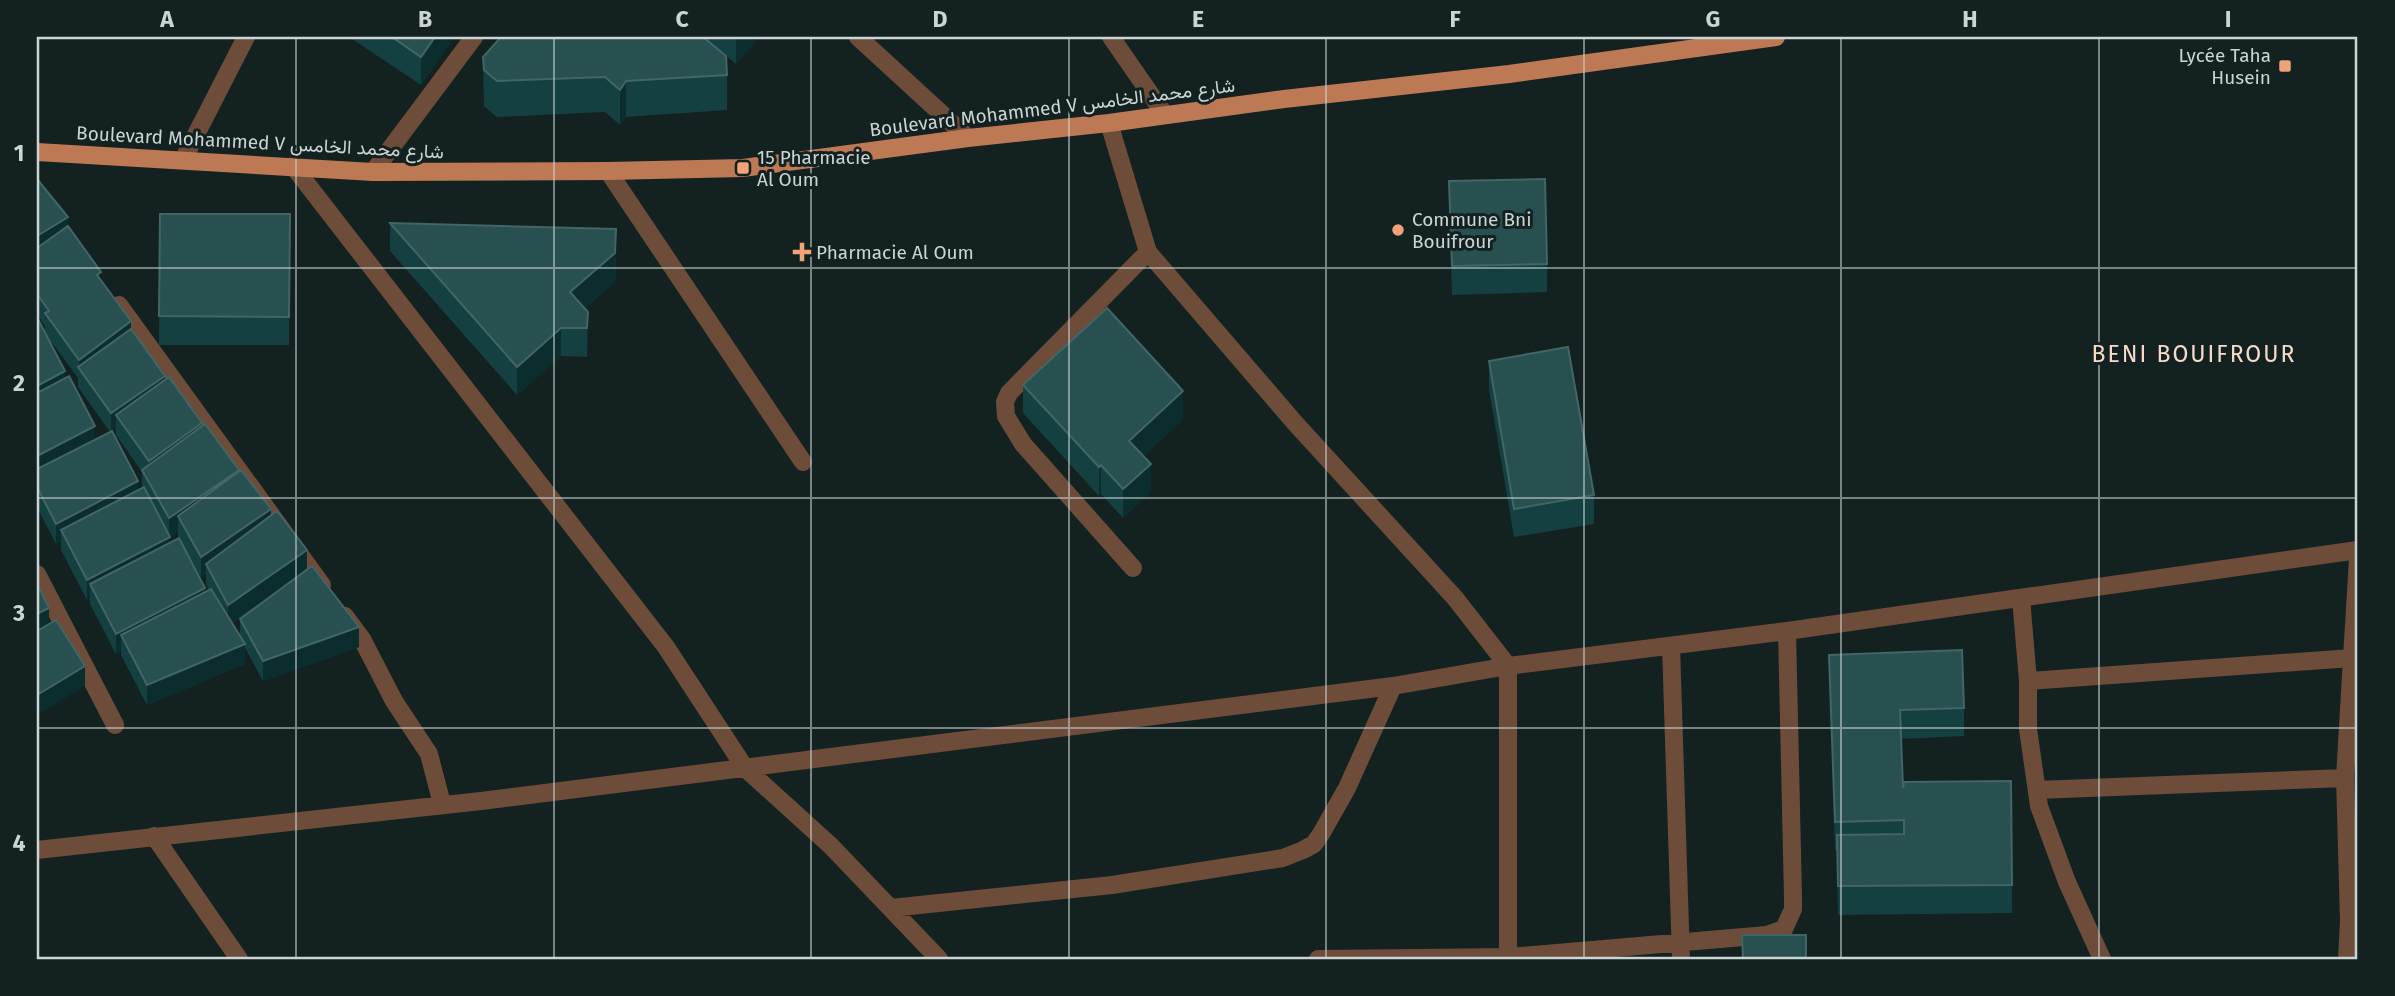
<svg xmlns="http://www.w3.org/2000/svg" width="2395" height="996" viewBox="0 0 2395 996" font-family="'Fira Sans',Vazirmatn,sans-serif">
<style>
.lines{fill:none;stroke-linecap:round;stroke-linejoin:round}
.minor{stroke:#6d4c3a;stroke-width:18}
.major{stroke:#bc7953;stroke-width:18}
.wall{fill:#154041;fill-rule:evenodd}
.shaded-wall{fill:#0c2d2e}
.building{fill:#285051;stroke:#426566;stroke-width:2}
.grid{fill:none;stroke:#ccd5d5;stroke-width:2;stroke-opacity:0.55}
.poi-dot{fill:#efa378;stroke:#132121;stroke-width:2.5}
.labels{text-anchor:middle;stroke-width:6;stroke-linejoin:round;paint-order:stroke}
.poi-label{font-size:19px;fill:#ccd5d5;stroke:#132121;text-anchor:start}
.street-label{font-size:19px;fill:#ccd5d5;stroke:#132121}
.quarter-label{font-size:23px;letter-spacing:2px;fill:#f8daca;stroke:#132121}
.neatline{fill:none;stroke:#ccd5d5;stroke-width:2.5}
.grid-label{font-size:23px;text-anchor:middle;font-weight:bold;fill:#ccd5d5}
</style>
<rect width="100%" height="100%" fill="#132121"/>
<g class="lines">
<path class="minor" d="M858 37 968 138
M1111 37 1165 115
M1109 123 1148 252 1295 423 1455 598 1508 666V959
M183 160 246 37
M293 166 666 647 745 768 831 846 939 959
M608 171 803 462
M373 172 474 37
M119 305 322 585
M2358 559 2352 658H2358
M1133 568 1023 444 1006 416 1005 402 1009 393 1148 252
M37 574 115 725
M2021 598 2028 681V729L2039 806 2067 882 2102 959
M345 616 362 639 394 701 429 754 442 804
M1671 646 1681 959
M2028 681 2352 658 2345 778 2349 921 2347 959
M2037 790 2345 778
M154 836 239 959
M37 850 481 801 1393 686 1508 666 1787 631 2358 550
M891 908 1112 885 1283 858 1303 850 1314 844 1321 834 1347 788 1393 686
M1318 959 1509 957 1767 935 1784 929 1793 909V897L1787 631"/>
<path class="major" d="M37 152 373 172 608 171 743 168 968 138 1109 123 1284 99 1509 74 1776 37"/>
</g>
<path class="wall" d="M349 37H454L421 85Z
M703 37H759L736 64Z
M483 57 727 75V110L626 117 620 125 605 112 497 117 484 106Z
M37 179 68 226 131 330 165 380 239 472 271 516 359 647 263 681 245 648V664L147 705 121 655V651L116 654 90 604V599L87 600 61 550V541L56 544 37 507V323L45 332V326L37 314ZM47 336 78 378V387L110 432 95 440 65 378ZM116 430V435L142 472V488L138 490 113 432ZM178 532V536L201 577 206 574V584L209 590 205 592 170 543V538ZM299 576 240 619V636L232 623Z
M1449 181 1547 264V292L1452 295Z
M160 214H290L289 345H159Z
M390 223 616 258 615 282 585 308 588 312 587 357 561 356 517 395 390 251Z
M1489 361 1594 495V524L1514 537 1489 389Z
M1023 385 1183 420 1143 456 1151 492 1123 518 1101 494 1099 496 1023 413Z
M1829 655 1964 708V736L1901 739 1903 788 2011 781 2012 913 1838 915 1837 850H1835Z"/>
<path class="shaded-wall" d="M435 37H454L421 85V57Z
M736 37H759L736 64Z
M626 81V117L620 125V90Z
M68 217V246L37 265V236Z
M616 229 615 282 570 321V292Z
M131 321V341L79 369V360Z
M561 328V356L517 395V367Z
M65 371V391L37 406V386Z
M165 376V396L116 415V430L111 433V413Z
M1183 391V420L1129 470V441Z
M202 423V443L149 481V461Z
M95 426V446L37 476V456Z
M1151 464V492L1123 518V489Z
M1101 465V494L1099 496V467Z
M239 470V490L178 516V532L170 538V557L90 584V599L87 600V580L169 538V518Z
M138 481V501L61 530V541L56 544V524Z
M271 509V529L206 564V574L201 577V557Z
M307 550V570L228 625V605Z
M205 588V608L121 635V651L116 654V634Z
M49 608V628L37 634V614Z
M359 627V647L263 681V661Z
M245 644V664L147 705V685Z
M85 666V686L37 715V695Z"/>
<path class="building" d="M392 37H435L421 57Z
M501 37H703L726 56 727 75 626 81 620 90 605 77 497 81 484 70 483 57Z
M37 179 68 217 37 236Z
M1545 179 1547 264 1452 266 1449 181Z
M160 214H290L289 317 159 316Z
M390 223 616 229 615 253 570 292 588 312 587 328H561L517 367Z
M68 226 101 272 97 275 131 321 79 360 45 313 49 311 37 294V248Z
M1107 308 1183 391 1129 441 1151 464 1123 489 1101 465 1099 467 1023 385Z
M39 321 65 371 37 386V323Z
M131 329 165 376 111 413 78 367Z
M1568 347 1594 495 1514 509 1489 361Z
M69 376 95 426 37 456V393Z
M169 377 202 423 149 461 116 415Z
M205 424 239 470 169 518 142 470Z
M112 431 138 481 56 524 37 487V469Z
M241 470 271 509 201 557 178 516Z
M144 487 170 537 87 580 61 530Z
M277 511 307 550 228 605 206 564Z
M179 538 205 588 116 634 90 584Z
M312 566 359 627 263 661 240 619Z
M37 583 49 608 37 614Z
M211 589 245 644 147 685 121 635Z
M56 620 85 666 37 695V631Z
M1962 650 1964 708 1900 710 1903 788 1904 782 2011 781 2012 885 1838 886 1837 835 1904 834V820L1835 822 1829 655Z
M1742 935H1806V959H1743Z"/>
<path class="grid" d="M296 37V959M554 37V959M811 37V959M1069 37V959M1326 37V959M1584 37V959M1841 37V959M2099 37V959M37 268H2358M37 498H2358M37 728H2358"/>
<g class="poi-dot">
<rect x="2278" y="59" width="14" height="14" rx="3.5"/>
<rect x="736" y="161" width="14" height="14" rx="3.5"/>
<circle cx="1398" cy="230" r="7"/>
<path d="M798.5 241.5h7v7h7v7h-7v7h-7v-7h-7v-7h7z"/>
</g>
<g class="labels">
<g class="poi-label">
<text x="2271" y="62" text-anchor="end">Lycée Taha<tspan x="2271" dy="22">Husein</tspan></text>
<text x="757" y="164">15 Pharmacie<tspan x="757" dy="22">Al Oum</tspan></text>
<text x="1412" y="226">Commune Bni<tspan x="1412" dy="22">Bouifrour</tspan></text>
<text x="816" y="259">Pharmacie Al Oum</text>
</g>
<g class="street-label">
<text transform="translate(1052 107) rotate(-7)" y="7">Boulevard Mohammed V شارع محمد الخامس</text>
<text transform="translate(260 142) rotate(3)" y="7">Boulevard Mohammed V شارع محمد الخامس</text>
</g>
<g class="quarter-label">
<text x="2194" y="362">BENI BOUIFROUR</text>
</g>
</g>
<rect width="2395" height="996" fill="none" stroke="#132121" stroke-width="77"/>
<rect x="38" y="38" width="2318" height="920" class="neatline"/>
<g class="grid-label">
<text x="167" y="27">A</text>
<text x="425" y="27">B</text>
<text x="682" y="27">C</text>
<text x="940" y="27">D</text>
<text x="1198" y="27">E</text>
<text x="1455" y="27">F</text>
<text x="1713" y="27">G</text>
<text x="1970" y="27">H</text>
<text x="2228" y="27">I</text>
<text x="19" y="161">1</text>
<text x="19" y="391">2</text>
<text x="19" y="621">3</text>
<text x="19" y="851">4</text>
</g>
</svg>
